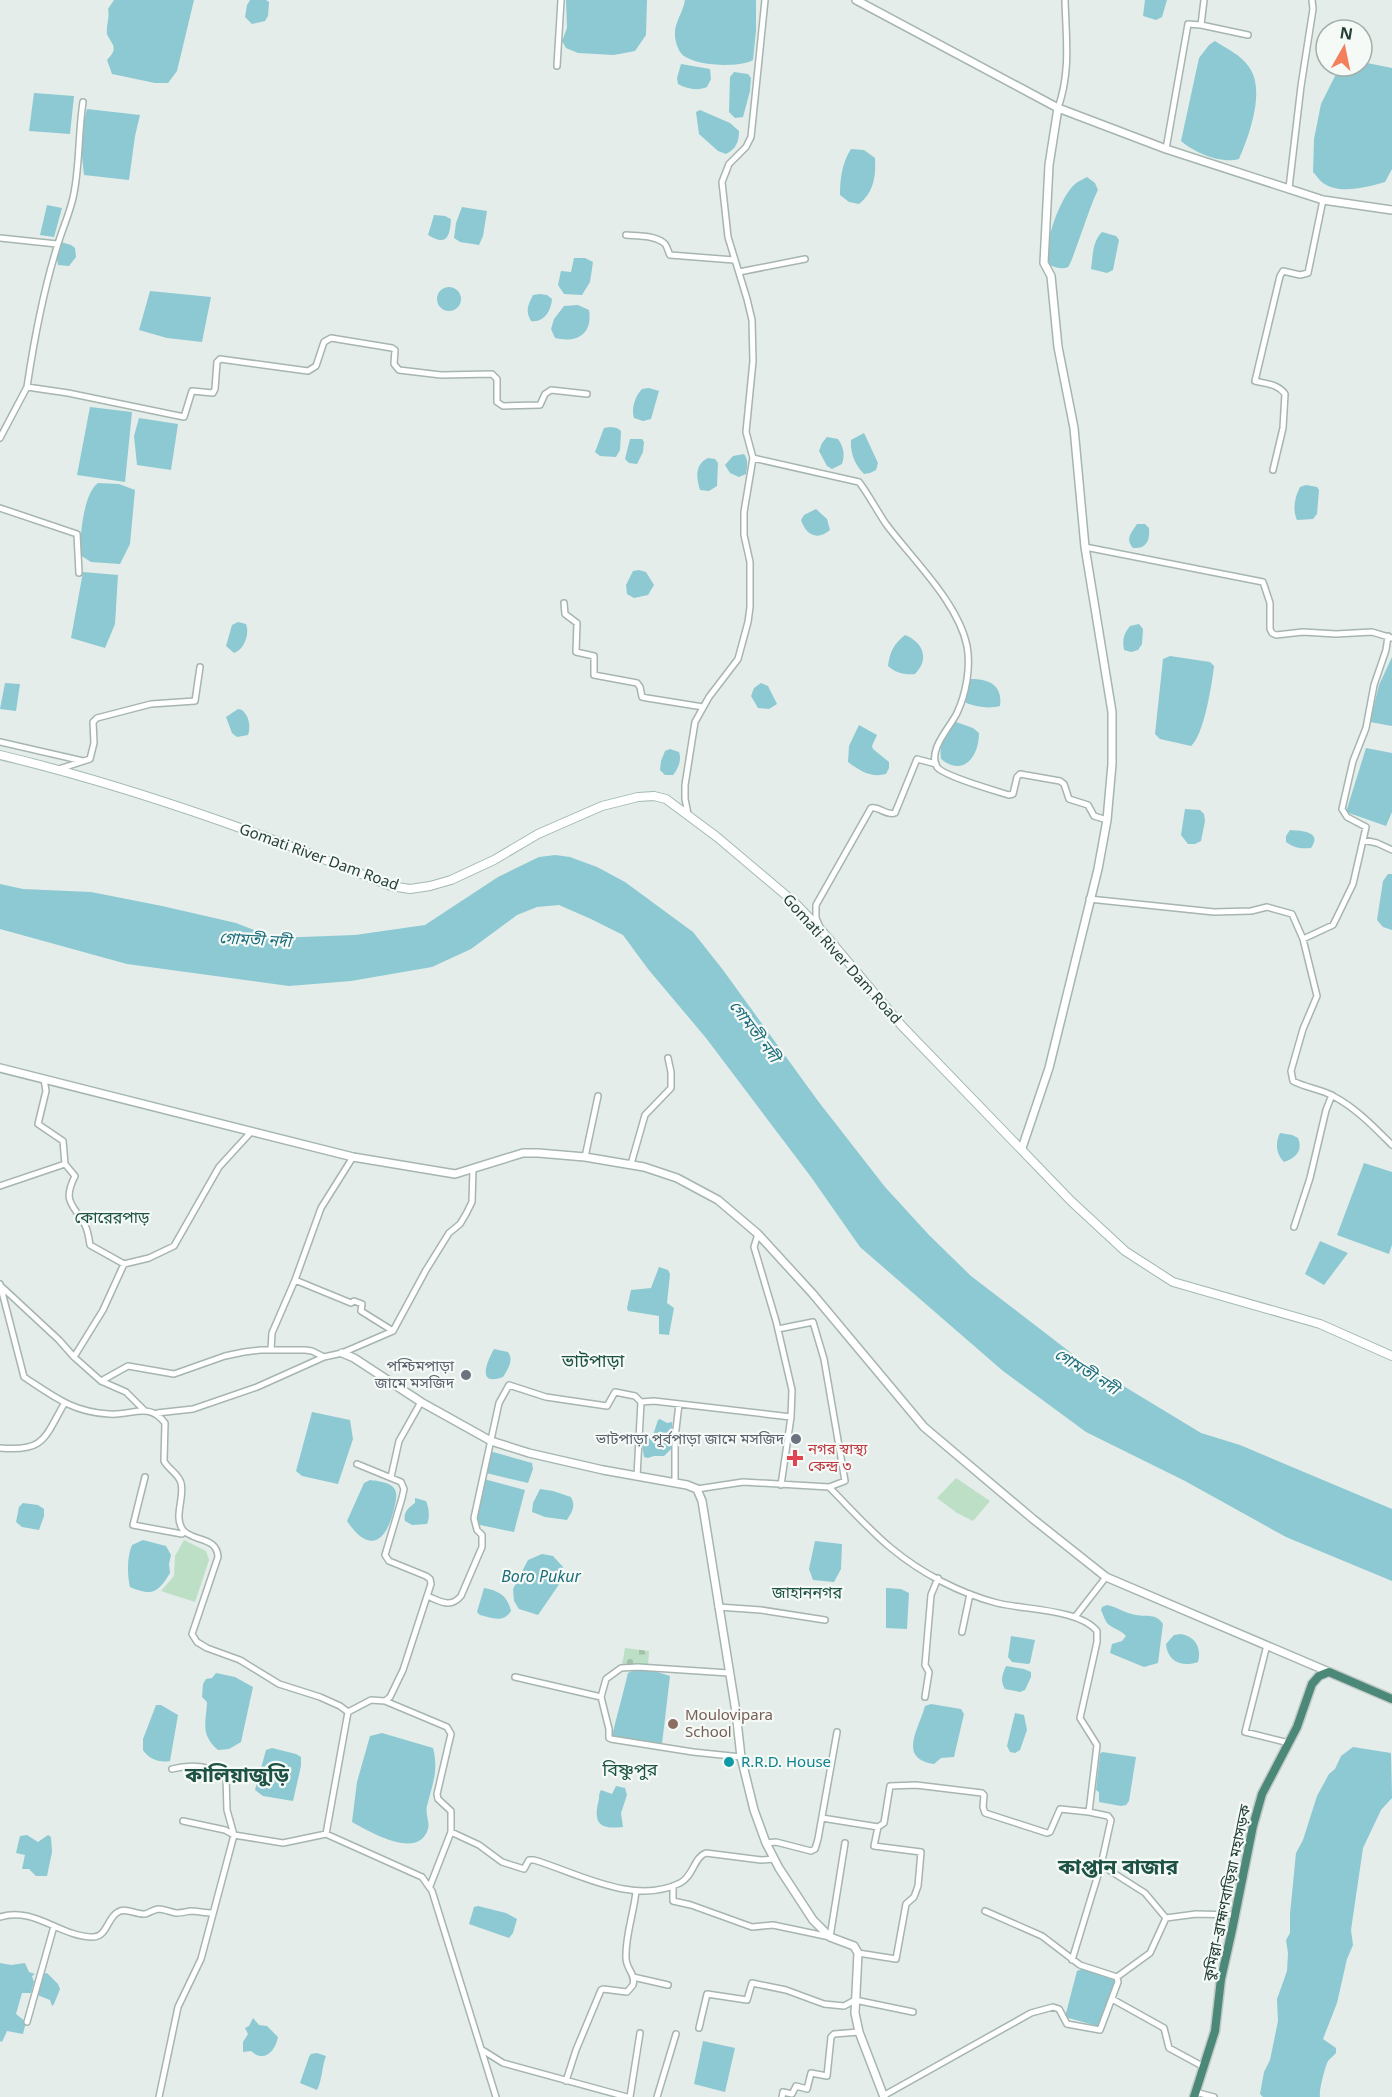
<svg xmlns="http://www.w3.org/2000/svg" width="1392" height="2097" viewBox="0 0 1392 2097" font-family="'Noto Sans','Noto Sans Bengali',sans-serif">
<style>
.cemetery{fill:url(#cemetery-stones)}
.green{fill:#bddfc5}
.water{fill:#8cc9d3}
.lines{fill:none;stroke-linecap:round;stroke-linejoin:round}
.minor-casing{stroke:#a6b5b0;stroke-width:8}
.tertiary-casing{stroke:#a6b5b0;stroke-width:10}
.secondary-casing{stroke:#a2b9b1;stroke-width:10}
.trunk-casing{stroke:#c1c9c7;stroke-width:11}
.minor{stroke:#fff;stroke-width:5}
.tertiary{stroke:#fff;stroke-width:7}
.secondary{stroke:#fff;stroke-width:8}
.trunk{stroke:#4b8878;stroke-width:8}
.worship-dot{fill:#6b7280;stroke:#f5faf7;stroke-width:2}
.health-dot{fill:#e0444e;stroke:#f5faf7;stroke-width:2}
.education-dot{fill:#8d6e63;stroke:#f5faf7;stroke-width:2}
.culture-dot{fill:#0f9aa8;stroke:#f5faf7;stroke-width:2}
.labels{text-anchor:middle;stroke-width:4.5;stroke-linejoin:round;paint-order:stroke}
.street-label{font-size:15px;fill:#233f37;stroke:#f5faf7}
.worship-label{font-size:15px;fill:#5b616d;stroke:#f5faf7;text-anchor:end}
.health-label{font-size:15px;fill:#be3a42;stroke:#f5faf7;text-anchor:start}
.education-label{font-size:15px;fill:#785e54;stroke:#f5faf7;text-anchor:start}
.culture-label{font-size:15px;fill:#0d838f;stroke:#f5faf7;text-anchor:start}
.water-label{font-size:16px;font-style:italic;fill:#1c6e7c;stroke:#f5faf7}
.neighbourhood-label{font-size:16px;fill:#1e5245;stroke:#f5faf7}
.quarter-label{font-size:18px;fill:#1e5245;stroke:#f5faf7}
.district-label{font-size:21px;font-weight:bold;fill:#1e5245;stroke:#f5faf7}
</style>
<defs>
<pattern id="cemetery-stones" width="16" height="16" patternUnits="userSpaceOnUse" patternTransform="scale(1.5)"><rect width="16" height="16" fill="#bddfc5"/><path d="M2 7V4a2 2 0 0 1 4 0v3zM10 15v-3a2 2 0 0 1 4 0v3z" fill="#a2c0aa"/></pattern>
</defs>
<rect width="100%" height="100%" fill="#e4ede9"/>
<path class="cemetery" d="M625 1648 649 1651 648 1666 622 1665Z"/>
<path class="green" d="M956 1478 990 1501 973 1521 957 1513 937 1498Z
M184 1540 206 1551 209 1560 195 1602 161 1591 174 1576 175 1556Z"/>
<path class="water" d="M114 0H194L177 71 168 83H155L112 74 107 60C109 57 112 55 113 52 116 45 109 40 107 34 106 25 110 18 108 9Z
M250 0H266L269 2 268 16 265 21 252 24 245 17 247 5Z
M566 0H647L646 35 635 51 614 55 578 53 566 48 562 41 567 28Z
M685 0H756V31L753 60C739 68 698 66 684 56 679 53 675 42 675 35 674 23 683 13 685 0Z
M1145 0H1167L1162 17 1156 20 1143 16Z
M1215 41C1227 49 1241 55 1249 67 1266 90 1249 136 1239 159 1221 164 1195 153 1181 141L1199 58 1209 45Z
M1362 62 1392 68V169L1385 182C1367 187 1340 195 1323 183 1319 180 1316 175 1313 172L1314 139 1321 104 1340 66H1362Z
M681 64 710 69 711 79 707 87C698 91 687 89 678 84L677 78Z
M734 72 748 74 751 78 750 91 743 117 735 118 729 112 730 77Z
M34 93 74 96 70 134 29 131Z
M87 109 140 115 135 136 129 180 84 175 80 137Z
M700 110 730 123 739 131C739 142 736 149 726 154L718 151 699 134 696 112Z
M851 149 864 150 875 158C876 176 874 192 859 204L849 202 840 195C840 179 842 163 851 149Z
M1087 177 1095 183 1098 190C1091 202 1072 264 1068 267 1062 270 1055 267 1049 265 1042 246 1060 197 1075 184 1078 181 1084 179 1087 177Z
M47 205 62 208 54 237 40 235Z
M462 207 487 211 483 236 479 245 460 242 454 238 456 223Z
M434 215 445 216 451 219C450 236 447 247 428 235Z
M1102 232 1116 236 1119 240 1113 270 1107 273 1091 269C1093 256 1092 242 1102 232Z
M61 242 71 245 75 248 76 257 69 266 58 265 57 259Z
M574 258H585L593 262 590 282 582 295 564 294 558 285 561 271 571 272Z
M437 299a12 12 0 1 1 24 0a12 12 0 1 1-24 0Z
M150 291 211 297 202 342 167 338 139 330Z
M540 294 547 295 552 299C551 311 544 323 531 321 525 311 528 305 533 295Z
M578 305 589 310C593 335 576 343 555 338L551 329 554 319 564 306Z
M649 388 659 391 651 419 643 421 634 418C631 409 635 396 642 389Z
M90 407 132 412 125 482 77 475Z
M139 418 178 424 171 470 137 465 134 436Z
M610 427 617 428 621 431 620 450 616 457 600 456 595 452 604 428Z
M864 433 878 463 876 470 870 473 864 474C855 465 850 453 851 440Z
M827 437 838 439C844 448 845 454 842 464L832 469 827 466 819 451 822 443Z
M630 439H642L644 442 643 452 637 464 629 463 625 459Z
M744 454C749 461 747 466 746 474L739 477 730 473 725 465 733 456Z
M708 458 715 459 718 463 717 486 709 491 700 490C696 477 695 464 708 458Z
M98 483 119 484 135 490 130 544 120 564 91 562 80 555C80 537 83 494 98 483Z
M1306 485 1317 487 1319 490 1317 514 1313 519 1297 520C1292 509 1295 497 1300 487Z
M816 509 827 519 830 530C817 541 806 535 801 520L804 515Z
M1137 524H1145L1149 528C1150 540 1147 549 1133 548 1125 539 1131 533 1137 524Z
M639 570 646 572 654 585 648 595 634 598 627 594 626 585 633 571Z
M83 572 118 575 115 624 105 648 71 638Z
M238 622 246 624C250 634 244 650 234 653L226 646 232 625Z
M1139 624 1143 629 1142 644 1138 650 1131 652 1124 650C1122 639 1124 634 1130 626Z
M905 635C923 642 930 659 915 674 904 675 896 673 888 666 890 651 894 644 905 635Z
M1170 656 1210 662 1214 666C1212 684 1204 735 1191 746L1160 739 1155 734 1163 659Z
M1392 657V726L1370 722 1379 685Z
M971 679C989 679 1003 685 1000 706 988 709 978 707 966 703V696Z
M5 683 20 684 16 711 0 709Z
M761 683 768 686 777 704 769 709 758 708 751 696 754 688Z
M238 709 242 710C249 716 251 726 248 735L237 737 232 733 226 717Z
M956 722 973 728 979 733C979 757 963 777 941 759 939 742 943 733 956 722Z
M859 725 877 735 872 746 873 749 889 762V768L886 774C871 778 860 771 848 762L849 746Z
M1366 748 1392 753V812L1386 826 1346 812Z
M670 749 679 752C682 760 678 769 673 775H665L660 770 661 761 665 751Z
M1185 809 1200 810 1204 814 1205 821 1201 841 1195 844H1188L1181 835Z
M1290 830C1301 831 1323 831 1311 848 1301 849 1294 848 1286 842V836Z
M555 855 570 857 597 867 625 882 693 932 723 970 818 1101 885 1187 929 1235 971 1276 1079 1359 1201 1433 1240 1445 1392 1509V1581L1286 1537 1185 1481 1086 1432 1003 1371 860 1247 811 1177 706 1038 648 969 623 935 591 919 559 905 537 907 517 915 471 949 432 967 351 981 289 986 127 964 0 929V884L23 889 91 892 162 906 236 923 275 938 355 935 425 925 498 877 539 857Z
M1388 874H1392V930L1383 927 1377 920 1383 881Z
M1280 1133 1292 1135 1298 1138C1303 1151 1296 1158 1284 1162 1276 1154 1275 1143 1280 1133Z
M1364 1163 1392 1172V1245L1389 1254 1337 1235Z
M1320 1241 1348 1253 1324 1285 1305 1274Z
M659 1267 668 1270 670 1274 667 1303 674 1308 669 1335 659 1334V1316L628 1311 627 1308 631 1290 651 1288Z
M494 1349 508 1352C514 1360 508 1369 503 1377 475 1387 488 1360 494 1349Z
M312 1412 350 1420 353 1439 338 1484 302 1476 296 1471Z
M660 1419 667 1423 672 1422 673 1447 664 1456H654L648 1458 644 1457 642 1444 653 1435 658 1420Z
M493 1452 532 1463 533 1469 528 1483 486 1473 489 1454Z
M484 1479 525 1490 514 1532 480 1525 475 1520Z
M370 1480C377 1481 392 1482 395 1490 398 1495 395 1504 394 1509 386 1543 369 1554 347 1521L364 1483Z
M540 1489 553 1491 571 1497C576 1506 572 1512 567 1520L545 1517 532 1512 533 1503Z
M415 1498 426 1501C429 1507 430 1518 427 1524L412 1525 405 1521C403 1513 408 1508 415 1503Z
M23 1503 38 1505 44 1509V1516L39 1530 22 1527 16 1522 19 1507Z
M143 1540 166 1546 171 1555 169 1564 170 1573C157 1594 152 1596 130 1587 127 1574 127 1557 132 1545Z
M815 1541 842 1544 841 1569 834 1582 813 1580 809 1569Z
M542 1554 553 1556 563 1567 560 1583 538 1615 519 1609 514 1601 513 1589 528 1560Z
M484 1588C499 1591 507 1595 511 1611 503 1623 493 1618 480 1615L477 1612Z
M886 1588 901 1589 909 1593 907 1629 886 1628Z
M1107 1605C1117 1607 1127 1614 1136 1615 1147 1617 1156 1613 1163 1624L1158 1663 1144 1667 1110 1653 1112 1644 1122 1641 1126 1636C1121 1630 1114 1629 1108 1624 1105 1621 1103 1614 1101 1610L1102 1607Z
M1181 1634C1195 1636 1202 1648 1198 1662 1182 1668 1167 1661 1166 1644L1174 1635Z
M1011 1636 1035 1640 1030 1663 1028 1664 1012 1662 1008 1657Z
M1006 1666 1024 1669 1031 1672V1677L1025 1690 1020 1692 1005 1689C1000 1681 1002 1675 1006 1666Z
M636 1669 657 1672 670 1676 662 1744 612 1736C617 1715 623 1694 628 1673Z
M216 1673 235 1677 253 1687 241 1742 229 1749 218 1750C200 1734 206 1724 207 1702L202 1697 203 1684 206 1679 212 1678Z
M931 1704 961 1709 964 1714 954 1757 941 1758 934 1764C897 1758 919 1729 925 1706Z
M156 1705H161L178 1715 170 1761C159 1763 149 1759 143 1750V1739Z
M1015 1713 1024 1715 1027 1730 1020 1750 1015 1753 1010 1752 1007 1746Z
M382 1733 433 1748C439 1771 432 1785 427 1806 425 1814 430 1822 428 1829 418 1861 369 1831 352 1822L357 1782 370 1736Z
M1353 1747 1391 1753 1392 1798 1381 1810 1363 1848 1351 1930 1353 1945 1347 1959 1337 2003 1323 2039 1336 2048V2053C1334 2056 1330 2058 1328 2061 1325 2067 1319 2090 1320 2097H1263L1260 2094 1264 2072 1270 2060 1278 2021 1277 1999 1287 1971 1288 1953 1286 1940 1290 1933V1914L1296 1853 1303 1840 1317 1796 1329 1774 1335 1769 1341 1756Z
M272 1748 296 1754 301 1757V1766L293 1801 263 1796 255 1790 266 1750Z
M1102 1752 1136 1757 1129 1801 1126 1805 1121 1806 1099 1802V1792L1096 1790 1100 1754Z
M616 1786 625 1788 627 1795 621 1813 623 1827C598 1830 593 1822 599 1799 599 1796 599 1793 601 1790L612 1794Z
M27 1835 38 1842 48 1835 51 1837 52 1852 47 1876H36L29 1869H22L25 1855 16 1853 20 1836Z
M478 1906 506 1913 517 1919 513 1933 509 1938 469 1924 474 1907Z
M0 1963 11 1965 25 1963 29 1972 35 1974 32 1976 34 1982 31 1993H22L16 2014 26 2022 23 2034 7 2031 2 2042 0 2041Z
M1082 1969 1112 1978 1115 1981 1100 2025 1097 2026 1065 2017 1077 1971Z
M47 1973 58 1984 60 1989 54 2004 52 2006 50 2000 35 1994 41 1974Z
M253 2018 259 2025 267 2026 278 2037C275 2052 264 2063 251 2051L243 2052V2042L248 2034 245 2028 249 2026Z
M703 2041 735 2048 725 2092 694 2084Z
M317 2053 326 2056C322 2066 322 2081 317 2090L300 2083 309 2057 311 2054Z"/>
<g class="lines">
<defs>
<path id="minor" d="M1201 25 1248 35
M557 66 561 0
M1058 108C1071 71 1066 38 1065 0
M1166 149 1188 24 1201 25 1204 0
M1289 188 1301 86 1313 9 1312 0
M626 235C637 236 654 235 664 243 667 245 668 252 670 255L734 260
M0 238 57 244
M739 272 805 259
M27 387C34 340 43 292 57 247 62 230 69 215 73 198 80 167 78 134 83 102
M0 438 27 387 68 393 184 417 192 391 213 393 215 389 217 362 220 359 308 371 316 366 324 342 331 338 392 348 395 350 394 364 399 370 441 375 492 374 497 379V402L503 406 540 405 545 394 551 390 587 394
M753 458 859 482C869 495 877 511 886 524 912 559 958 602 967 646 971 667 966 694 957 713 951 726 927 750 937 767 943 776 996 791 1009 795L1013 794 1017 777 1020 774 1060 781 1064 784 1069 799 1088 805 1094 816 1107 820
M1273 470 1283 428 1285 394C1278 384 1267 384 1255 381L1280 276 1283 271 1300 275 1308 273 1323 200
M0 508 77 534 79 573
M1085 547 1263 582 1270 603V629L1272 633 1276 635 1303 632 1336 634 1372 632 1392 638
M564 603 565 614 577 623 576 652 594 656V675L637 683 640 687 642 697 647 698 703 707
M0 742 83 761
M59 769 90 759 94 743 93 722 97 718 151 704 195 701 200 667
M688 814 685 799V785L695 722 709 697 738 659 748 622 750 607V562L744 535V512L753 458 746 432 753 361 752 320 747 299 728 237 722 182 729 164 746 147 751 137 765 0
M1363 840 1377 843 1392 850
M1089 899 1214 912 1251 911 1267 907 1292 914 1303 939 1317 996 1303 1029 1291 1071 1293 1081C1306 1088 1321 1089 1333 1096 1356 1108 1374 1127 1392 1145
M820 927 816 918V905L871 808C879 806 886 816 895 813L917 759 936 764
M1303 939 1333 925 1337 917 1353 884 1366 827 1347 817 1342 809 1353 761 1366 728 1374 685 1386 650 1388 636
M44 1079 46 1091 38 1124 63 1141 65 1164 75 1176C62 1202 73 1204 85 1225 88 1231 89 1238 90 1245L124 1264 103 1310 74 1357
M353 1157 321 1208 295 1280 351 1303 354 1301 362 1304 361 1311 393 1331
M585 1157 598 1096
M631 1164 645 1115 671 1088V1072L668 1058
M0 1186 65 1164
M1294 1227 1310 1178 1326 1110 1332 1095
M758 1234 754 1247 776 1321 792 1390 791 1417 781 1485
M124 1264 149 1258 174 1246 219 1167 251 1132
M0 1284 24 1377C53 1396 72 1412 109 1414 132 1416 148 1401 165 1423L164 1461C168 1469 179 1474 181 1483 185 1497 173 1517 183 1530 193 1542 217 1536 218 1557L192 1634 197 1642 207 1648 240 1660 279 1684 320 1697 340 1706 348 1712
M3 1288 59 1340 74 1357 101 1381 126 1392 144 1410
M778 1329 813 1322 824 1359 845 1481 829 1487
M271 1350 272 1333 295 1280
M101 1381 128 1366 174 1374 225 1356 244 1352 261 1350H305L312 1351 324 1357
M641 1402 654 1401 791 1417
M157 1413 193 1409 257 1387 324 1357 342 1353 393 1331 426 1270 449 1233 460 1224 466 1214 472 1202 473 1169
M0 1448C44 1452 44 1439 64 1404
M145 1477 133 1525 182 1534 185 1532
M391 1477 399 1441 421 1402
M675 1483V1438L679 1404
M697 1489 743 1482 829 1487C849 1507 869 1530 891 1548 921 1573 959 1593 997 1603 1025 1610 1079 1609 1097 1631V1642L1080 1718 1097 1745 1089 1812 1108 1816 1111 1820 1101 1865 1145 1893 1166 1918 1196 1914 1235 1915
M427 1596C440 1601 450 1609 461 1596L482 1547V1535L477 1530 474 1518 499 1403 509 1385 546 1397 607 1406 615 1392 635 1396 641 1402 637 1476
M718 1607 761 1610 825 1620
M1075 1617 1106 1577
M962 1632 970 1594
M1267 1645 1245 1732 1289 1743
M729 1673 638 1667 621 1668 606 1679 601 1697 609 1729V1738L611 1739 693 1752 741 1757
M515 1677 601 1697
M925 1697 929 1672 925 1665 931 1595 938 1578
M385 1701 447 1727 451 1734 437 1794 438 1799 451 1811V1832L430 1886
M822 1818 878 1827
M183 1821 225 1830 234 1835 283 1843 326 1834 422 1877 432 1891 496 2097
M451 1832 479 1845 502 1862 524 1869 529 1860H534C578 1873 634 1906 680 1883 693 1877 694 1857 706 1853L761 1860 774 1859
M326 1834 348 1712 371 1700 385 1701 390 1697 403 1670 431 1584 430 1579 426 1576 389 1561 385 1555 402 1498 404 1489 401 1482 357 1464
M766 1843 776 1842 811 1851 815 1849 818 1839 837 1732
M673 1886V1901L691 1905 752 1927 773 1925 830 1937 845 1843
M985 1911 1042 1936 1080 1965 1117 1977
M0 1917C34 1906 60 1937 93 1937 107 1937 107 1918 118 1912 126 1907 136 1915 145 1914 149 1913 153 1910 158 1909 164 1909 170 1912 176 1913 181 1913 185 1912 190 1911 197 1911 205 1913 213 1913
M858 1953 896 1959 906 1904 914 1897 918 1886 921 1852 874 1846 878 1827 884 1823 890 1786 916 1785 982 1793 984 1795 983 1807 985 1813 1047 1833 1050 1832 1060 1809 1089 1812
M1072 1960 1101 1865
M633 1977 668 1985
M1117 1977 1150 1953 1166 1918
M1112 1999 1164 2028 1169 2048 1204 2067
M27 2022 54 1926
M699 2028 707 1994 747 2000 752 1983 786 1990 824 2004 844 2006 855 2000 913 2012
M484 2051 503 2063 627 2097
M566 2081 576 2050 601 1990 603 1989 627 1992 633 1985C636 1974 626 1969 626 1958 625 1936 634 1913 636 1891
M1195 2092 1214 2097
M883 2096 1031 2013 1053 2007 1059 2009 1067 2024 1100 2030 1118 1982 1117 1977
M159 2097 178 2007 201 1959 234 1835 227 1810 226 1777C211 1765 190 1764 172 1769
M630 2097 640 2033
M657 2097 676 2034
M782 2097 783 2092 792 2094 796 2086 807 2089 811 2073 827 2076 831 2037 834 2034 859 2032"/>
<path id="tertiary" d="M856 0 1058 108 1166 149 1323 200 1392 210
M0 1068 353 1157 455 1174 523 1153H538L585 1157 644 1167 677 1178 718 1200 758 1234 812 1293 924 1427 1033 1519 1106 1577 1329 1672
M1022 1148 1049 1068 1098 869 1107 820 1112 764V712L1085 547 1074 428 1058 347 1051 276 1044 263 1049 165 1058 108
M342 1353 354 1358 421 1402 491 1441 529 1453 603 1470 687 1485 697 1489 702 1501 736 1712 741 1757 754 1810 766 1843 779 1868 813 1920 830 1937 854 1946 858 1953 855 2013 859 2032 884 2097"/>
<path id="secondary" d="M0 755C134 787 264 834 391 886L410 889 430 886 451 880 494 860 538 834 602 806 638 797 654 796 666 799 717 837 794 902 822 931 902 1026 1071 1201 1125 1251 1173 1282 1320 1324 1392 1356"/>
<path id="trunk" d="M1194 2097 1215 2031 1221 1979 1232 1930 1253 1826 1262 1794 1297 1727 1312 1684 1319 1676 1329 1672 1392 1699"/>
</defs>
<use href="#minor" class="minor-casing"/>
<use href="#tertiary" class="tertiary-casing"/>
<use href="#secondary" class="secondary-casing"/>
<use href="#trunk" class="trunk-casing"/>
<use href="#minor" class="minor"/>
<use href="#tertiary" class="tertiary"/>
<use href="#secondary" class="secondary"/>
<use href="#trunk" class="trunk"/>
</g>
<g class="worship-dot">
<circle cx="466" cy="1375" r="6"/>
<circle cx="796" cy="1439" r="6"/>
</g>
<path class="health-dot" d="M792 1449h6v6h6v6h-6v6h-6v-6h-6v-6h6z"/>
<circle class="education-dot" cx="673" cy="1724" r="6"/>
<circle class="culture-dot" cx="729" cy="1762" r="6"/>
<g class="labels">
<g class="street-label">
<text transform="translate(319 857) rotate(20)" y="5">Gomati River Dam Road</text>
<text transform="translate(842 959) rotate(48)" y="5">Gomati River Dam Road</text>
<text transform="translate(1227 1893) rotate(-78)" y="5">কুমিল্লা–ব্রাহ্মণবাড়িয়া মহাসড়ক</text>
</g>
<g class="worship-label">
<text x="454" y="1371">পশ্চিমপাড়া<tspan x="454" dy="17">জামে মসজিদ</tspan></text>
<text x="784" y="1444">ভাটপাড়া পূর্বপাড়া জামে মসজিদ</text>
</g>
<g class="health-label">
<text x="808" y="1454">নগর স্বাস্থ্য<tspan x="808" dy="17">কেন্দ্র ৩</tspan></text>
</g>
<g class="education-label">
<text x="685" y="1720">Moulovipara<tspan x="685" dy="17">School</tspan></text>
</g>
<g class="culture-label">
<text x="741" y="1767">R.R.D. House</text>
</g>
<g class="water-label">
<text transform="translate(255 939) rotate(3)" y="6">গোমতী নদী</text>
<text transform="translate(755 1031) rotate(53)" y="6">গোমতী নদী</text>
<text transform="translate(1087 1371) rotate(32)" y="6">গোমতী নদী</text>
<text x="541" y="1582">Boro Pukur</text>
</g>
<g class="neighbourhood-label">
<text x="112" y="1223">কোরেরপাড়</text>
<text x="807" y="1598">জাহাননগর</text>
</g>
<g class="quarter-label">
<text x="593" y="1367">ভাটপাড়া</text>
<text x="630" y="1776">বিষ্ণুপুর</text>
</g>
<g class="district-label">
<text x="237" y="1782">কালিয়াজুড়ি</text>
<text x="1118" y="1874">কাপ্তান বাজার</text>
</g>
</g>
<g transform="translate(1344 48) rotate(9)"><circle r="28" fill="#f5faf7" stroke="#a1afaa" stroke-width="1.5"/>
<path d="M0-4.5L10 22L0 15L-10 22Z" fill="#f37f5c"/>
<text y="-9" font-size="16" font-weight="bold" text-anchor="middle" fill="#233f37">N</text>
</g>
</svg>
